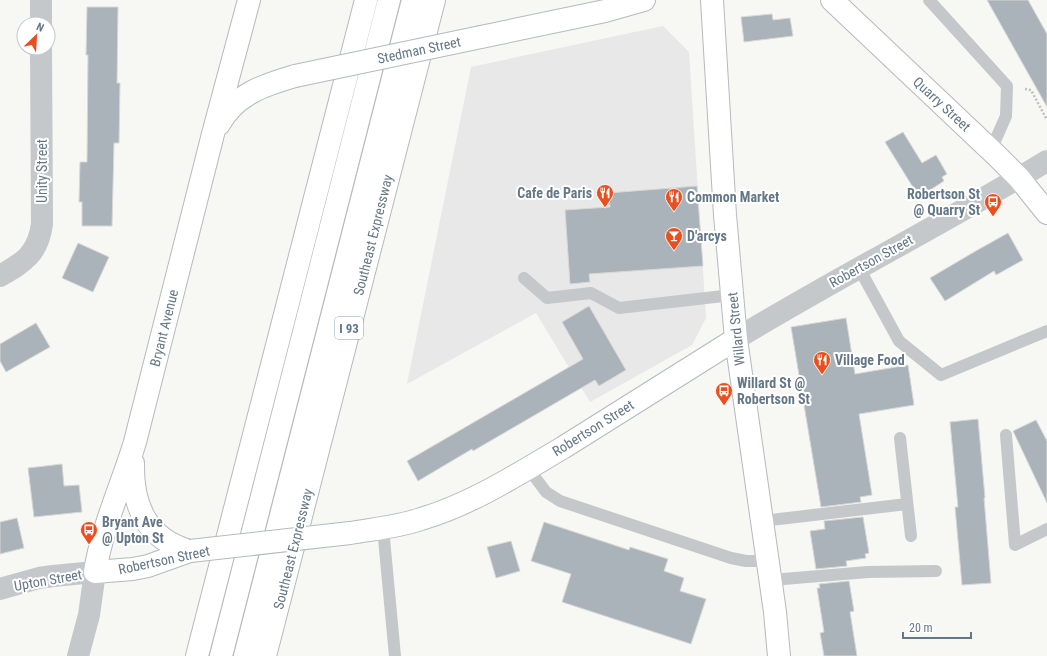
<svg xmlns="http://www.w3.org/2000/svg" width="1047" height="656" viewBox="0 0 1047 656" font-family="'Roboto Condensed',sans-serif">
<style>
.built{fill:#e7e8e7}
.building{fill:#aab3b9;stroke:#d8d8d6}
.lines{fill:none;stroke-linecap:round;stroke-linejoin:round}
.secondary-casing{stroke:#b4babe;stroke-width:24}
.motorway-casing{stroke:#b6babd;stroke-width:24}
.path{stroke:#bdc0c2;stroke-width:2.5;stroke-dasharray:2 2;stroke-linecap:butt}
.service{stroke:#c4c8cb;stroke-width:12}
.minor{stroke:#c4c8cb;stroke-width:22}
.tertiary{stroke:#c4c8cb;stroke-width:22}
.secondary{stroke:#fff;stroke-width:22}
.motorway{stroke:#fff;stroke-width:22}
.secondary-bridge-casing{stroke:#b4babe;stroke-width:24;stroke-linecap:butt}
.secondary-bridge{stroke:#fff;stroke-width:22}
.labels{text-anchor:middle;stroke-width:4;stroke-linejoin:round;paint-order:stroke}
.shield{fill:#fff;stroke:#92a0aa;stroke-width:1}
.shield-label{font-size:13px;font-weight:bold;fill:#647786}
.street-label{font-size:14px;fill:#647786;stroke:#fff}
.poi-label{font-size:14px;font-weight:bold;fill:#647786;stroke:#fff;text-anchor:start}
</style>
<rect width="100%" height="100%" fill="#f7f7f3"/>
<path class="built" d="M663 26 689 52 706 318 692 345 590 402 536 313 407 384 471 67Z"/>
<path class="building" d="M987 0H1028L1047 34V107Z
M87 7H118L117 83H120L119 143H114L112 226H82V202H79L80 162H87L88 55H86Z
M772 14 773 20 790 18 793 36 744 42 741 17Z
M903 132 922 163 936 155 947 174 942 177 944 181 919 197 885 142Z
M697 186 703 266 589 274 590 282 570 284 565 210 610 207 608 193Z
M1008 233 1023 260 996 275 994 271 945 301 930 278 974 252Z
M78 243 109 257 93 292 62 278Z
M589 306 626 370 599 386 595 380 473 451 472 449 418 481 407 461 583 359 562 322Z
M846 318 855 374 908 365 914 405 859 414 872 495 860 497 861 502 821 507 791 327Z
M36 323 50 347 6 372 0 361V344Z
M978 419 985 498H984L991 583 962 585 955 507H958L950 422Z
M1036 420 1047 441V503L1013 431Z
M62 464 64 486 79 485 82 512 34 517 28 468Z
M863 517 869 553 865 554 866 558 846 561 847 566 816 569 810 531 825 529 824 521Z
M17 518 24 548 0 554V522Z
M544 522 629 550 630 547 668 559 664 571 684 578 680 591 706 599 691 644 562 602 571 574 531 561Z
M511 541 520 571 496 578 487 547Z
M849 581 854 611 850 612 857 656H824L820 633 824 632 817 588H820L819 584Z"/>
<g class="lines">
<defs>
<path id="secondary" d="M712 0 725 215 736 339 775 612 779 656
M832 0 997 156 1019 178 1047 213
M481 37 605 11 644 0
M219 124C236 94 264 85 295 76
M133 463C132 505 146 539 190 551
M350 533C373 529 398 527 421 519 472 504 518 474 564 447 621 411 679 375 736 339
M190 551 148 566 133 569 95 572C102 527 122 485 135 442L213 134 249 0"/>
<path id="motorway" d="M197 656 366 0
M221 656 389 0
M245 656 413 0
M265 656 434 0"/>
</defs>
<use href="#secondary" class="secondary-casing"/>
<use href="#motorway" class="motorway-casing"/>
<path class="path" d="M1025 89 1031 90 1047 120"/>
<path class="service" d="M929 0 1007 86 1006 116 991 150
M859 268 899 341 941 375 1047 331
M524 278 547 298 591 293 619 308 732 295
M1006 435 1015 545 1047 529
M900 438 911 536
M528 468 546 492 560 501 731 558 746 561H768
M762 521 907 504
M383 528 395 656
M771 580 868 572 936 571"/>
<path class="minor" d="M41 0V24
M0 276C24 262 38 254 42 224L41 48
M0 589 39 578 53 576 95 572"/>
<path class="tertiary" d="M736 339C838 277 945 223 1047 161
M78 656 89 615 95 572"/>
<use href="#secondary" class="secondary"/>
<use href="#motorway" class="motorway"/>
<defs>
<path id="secondary-bridge" d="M295 76 481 37
M190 551 350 533"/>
</defs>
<use href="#secondary-bridge" class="secondary-bridge-casing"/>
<use href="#secondary-bridge" class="secondary-bridge"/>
</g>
<defs>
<symbol id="restaurant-pin" viewBox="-11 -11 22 30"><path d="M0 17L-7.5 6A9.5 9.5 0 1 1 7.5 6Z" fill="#ea4f1f" stroke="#fff"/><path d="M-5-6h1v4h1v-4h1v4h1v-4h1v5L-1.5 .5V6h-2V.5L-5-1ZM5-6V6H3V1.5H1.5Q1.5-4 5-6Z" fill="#fff"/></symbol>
<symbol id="bus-pin" viewBox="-11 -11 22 30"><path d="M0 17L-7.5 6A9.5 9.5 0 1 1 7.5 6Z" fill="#ea4f1f" stroke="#fff"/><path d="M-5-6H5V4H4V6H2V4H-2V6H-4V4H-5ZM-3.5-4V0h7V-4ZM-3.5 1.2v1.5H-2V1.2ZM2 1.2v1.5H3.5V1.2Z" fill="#fff"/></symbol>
<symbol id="bar-pin" viewBox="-11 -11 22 30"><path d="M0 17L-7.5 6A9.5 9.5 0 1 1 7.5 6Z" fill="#ea4f1f" stroke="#fff"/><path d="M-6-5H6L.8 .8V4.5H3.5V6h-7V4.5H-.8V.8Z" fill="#fff"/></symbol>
</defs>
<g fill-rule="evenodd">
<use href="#restaurant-pin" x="595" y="183" width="20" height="27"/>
<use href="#restaurant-pin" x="664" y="187" width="20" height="27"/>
<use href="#bus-pin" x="983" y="192" width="20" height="27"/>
<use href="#bar-pin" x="664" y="226" width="20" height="27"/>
<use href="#restaurant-pin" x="812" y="350" width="20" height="27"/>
<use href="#bus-pin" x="714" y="381" width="20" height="27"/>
<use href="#bus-pin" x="79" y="520" width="20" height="27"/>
</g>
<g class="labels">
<rect class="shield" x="335" y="317" width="28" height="22" rx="3"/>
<g class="shield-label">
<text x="349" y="333">I 93</text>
</g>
<g class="street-label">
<text transform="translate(419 50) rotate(-12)" y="5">Stedman Street</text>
<text transform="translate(942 104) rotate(43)" y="5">Quarry Street</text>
<text transform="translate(42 171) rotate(-90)" y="5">Unity Street</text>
<text transform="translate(373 235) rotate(-76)" y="5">Southeast Expressway</text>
<text transform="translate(871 261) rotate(-29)" y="5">Robertson Street</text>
<text transform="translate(164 328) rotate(-76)" y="5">Bryant Avenue</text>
<text transform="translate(736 329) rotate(-96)" y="5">Willard Street</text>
<text transform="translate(593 428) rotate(-32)" y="5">Robertson Street</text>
<text transform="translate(293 549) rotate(-76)" y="5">Southeast Expressway</text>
<text transform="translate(164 560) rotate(-12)" y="5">Robertson Street</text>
<text transform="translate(48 580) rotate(-10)" y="5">Upton Street</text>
</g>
<g class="poi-label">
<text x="592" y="198" text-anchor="end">Cafe de Paris</text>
<text x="980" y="199" text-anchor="end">Robertson St<tspan x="980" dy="16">@ Quarry St</tspan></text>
<text x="687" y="202">Common Market</text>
<text x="687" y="241">D'arcys</text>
<text x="835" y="365">Village Food</text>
<text x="737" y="388">Willard St @<tspan x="737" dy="16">Robertson St</tspan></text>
<text x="102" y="527">Bryant Ave<tspan x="102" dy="16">@ Upton St</tspan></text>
</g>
</g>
<g transform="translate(36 36) rotate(25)"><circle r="19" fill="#ffffff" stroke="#c1c9cf"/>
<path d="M0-3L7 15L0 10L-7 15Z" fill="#ea4f1f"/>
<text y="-6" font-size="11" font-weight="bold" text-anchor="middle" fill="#647786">N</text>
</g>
<path d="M903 632v6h68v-6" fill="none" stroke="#647786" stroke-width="2"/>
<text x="909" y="632" font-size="12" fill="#647786" stroke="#ffffff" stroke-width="3" paint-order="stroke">20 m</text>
</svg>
